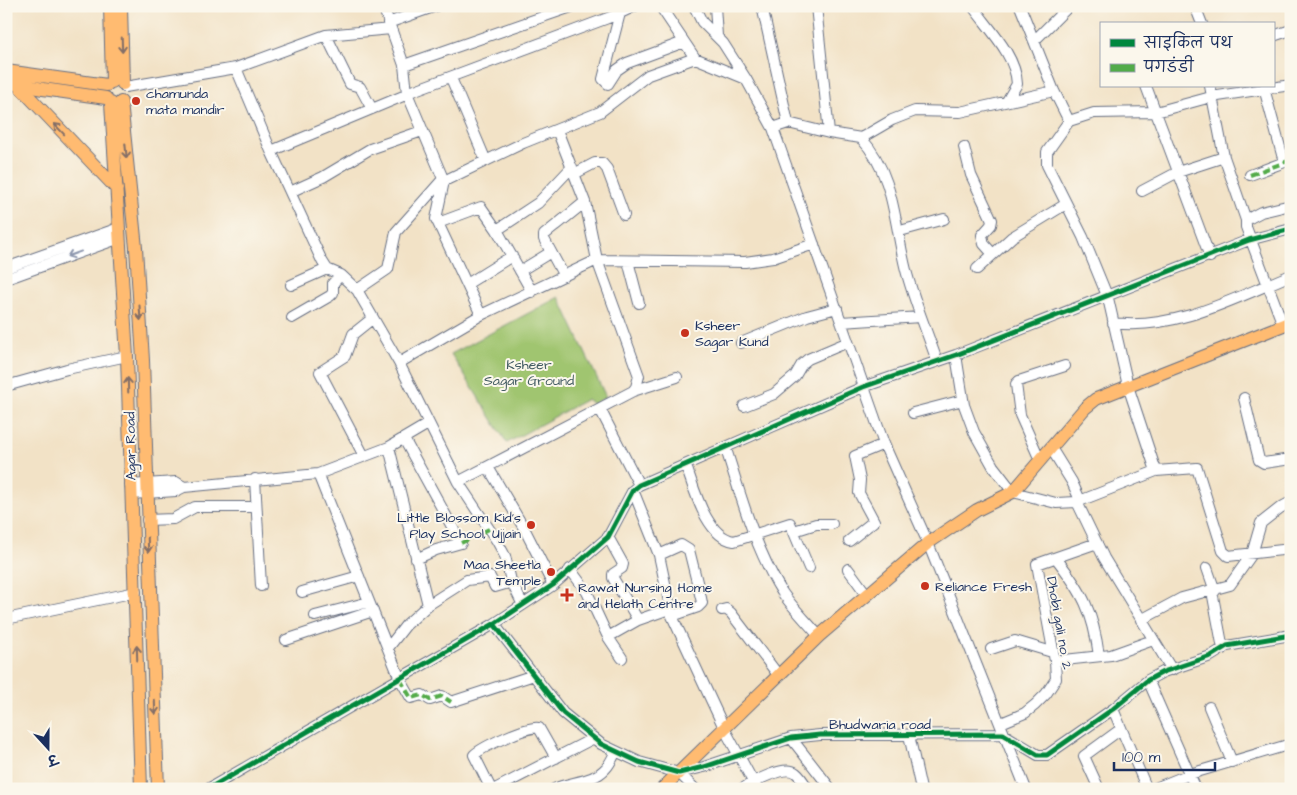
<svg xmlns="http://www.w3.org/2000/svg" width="1297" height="795" viewBox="0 0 1297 795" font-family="'Architects Daughter','Playpen Sans Deva',sans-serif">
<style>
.green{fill:#a0c56f;stroke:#5e7a66}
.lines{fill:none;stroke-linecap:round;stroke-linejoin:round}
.minor-casing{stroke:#666e82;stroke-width:12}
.major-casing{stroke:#666e82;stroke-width:14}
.minor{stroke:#fff;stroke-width:10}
.major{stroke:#ffbb71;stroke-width:12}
.quiet{stroke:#52ab49;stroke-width:4;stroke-dasharray:8 4;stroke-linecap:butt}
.cycleway-casing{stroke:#fbf7ec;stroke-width:8}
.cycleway{stroke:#00873e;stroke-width:5}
.oneway{stroke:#826e67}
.oneway2{stroke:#8d97ae}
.poi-dot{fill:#c8321e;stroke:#fbf7ec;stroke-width:2}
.labels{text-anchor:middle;stroke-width:4;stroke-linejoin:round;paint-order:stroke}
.poi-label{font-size:14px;fill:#1b2f5e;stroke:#fbf7ec;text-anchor:start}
.park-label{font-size:14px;fill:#435c63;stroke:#fbf7ec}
.street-label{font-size:14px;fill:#1b2f5e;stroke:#fbf7ec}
</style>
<rect width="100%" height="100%" fill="#fbf7ec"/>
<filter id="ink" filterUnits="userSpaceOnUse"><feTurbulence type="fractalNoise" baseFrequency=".02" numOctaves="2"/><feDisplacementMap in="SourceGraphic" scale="10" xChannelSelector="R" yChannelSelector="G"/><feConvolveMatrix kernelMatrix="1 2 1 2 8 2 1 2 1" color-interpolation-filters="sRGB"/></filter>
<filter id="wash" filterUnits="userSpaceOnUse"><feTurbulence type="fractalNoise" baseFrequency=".0096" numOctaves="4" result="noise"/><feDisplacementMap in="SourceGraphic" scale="20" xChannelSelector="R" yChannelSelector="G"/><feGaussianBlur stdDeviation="1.12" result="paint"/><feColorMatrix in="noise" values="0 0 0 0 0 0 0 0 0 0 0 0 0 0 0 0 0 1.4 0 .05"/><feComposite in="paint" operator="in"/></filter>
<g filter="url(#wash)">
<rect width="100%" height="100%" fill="#f2e2c6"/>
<path class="green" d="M559 297 606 397 593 404 587 399 507 443 451 354Z"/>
</g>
<g filter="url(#ink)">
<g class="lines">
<defs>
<path id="minor" d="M383 6 404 65 407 93 444 181 436 219 438 223 481 315 399 363
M660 6 695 58
M694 6 702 22 723 43 746 79 773 128 884 444 928 543 1026 789
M715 6 717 36
M762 6 788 123
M816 6 829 133 861 138C896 176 894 227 907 274 915 303 927 332 937 361
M1020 6 1054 91 1069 121 1094 113 1156 112 1211 97 1291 85
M1195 6 1202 24
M974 8C990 30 1016 56 1017 84L1007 101
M620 13 603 79 608 84 617 70 627 63 684 42
M616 15 635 6
M388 23 436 6
M326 35 350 84 360 87 372 109
M1273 36 1291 30
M1034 41 1069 6
M404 65 574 6
M236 68 326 35 391 29
M451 78 486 161
M1146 86 1210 257
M1210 86 1224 157 1246 220
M125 87 236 68 271 151 322 261 327 269 341 275 357 290 399 363 458 482 497 541 505 556 511 581 523 605
M1264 88 1284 162
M407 93 616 15 617 6
M773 128 788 123 829 133
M557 130 585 202 597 260 745 262 773 258 814 244
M861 138 892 120 915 111 960 112 1054 91
M964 147 971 175 992 220 991 225 982 235 984 244 992 253
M271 151 408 94
M574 174 595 163H602L607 169 624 215
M1250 175 1290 160
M444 181 523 143 600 112 648 75 695 58 746 79
M1142 191 1178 172 1224 157
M290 192 323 177 370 149 422 131
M438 223 481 207 497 230 532 292
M497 230 538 203 572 167
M900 231 944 219
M628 261 639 303
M6 268 119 228
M977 269 1012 237 1066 204
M520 271 551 252
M564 276 544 239V235L585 202
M6 279 120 238
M467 284 512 256
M291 285 327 269
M357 290 388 269 396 232 443 179
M292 318 330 296 333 293V283L341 275
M841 322 921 317
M1113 323C1175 331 1235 298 1291 275
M1283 325 1246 227V220L1261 212 1291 205
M741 343 807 316 837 308
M956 355 964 405 974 432 993 466 1013 492 1056 503 1077 502 1156 471 1128 386 1108 298 1083 237 1047 165V152L1069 121
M6 386 67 369 127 356
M633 391 677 377
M1244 398 1259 460 1264 463 1291 459
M744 406 774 394 795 376 802 364 808 359 848 342
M600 409 639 485
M913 413 963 400
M404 439 461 543 436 550 416 559
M1051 448 1072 482 1080 500
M726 449C741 497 755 548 782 592 792 607 807 622 819 636
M364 456 320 372 345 356 353 334 373 318
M1040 460 1020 415 1016 384 1019 381 1065 366
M686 466C694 488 706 537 734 541L790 523 809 568
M488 467 525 530 553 585
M1156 471 1197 468 1223 551 1228 556 1291 549
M318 474 400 679 411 698 422 695 430 700 442 696 451 702 534 675
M255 479 261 586
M458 482 633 391 636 387 639 376 597 260 481 315
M130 485 176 482 184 487 176 491 131 494
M184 487 318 474 389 447 428 424
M633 490 659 555 672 616 725 730 757 789
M1077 502 1104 558 1172 670
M147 520 173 519 195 507H256
M794 531 816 524H832
M608 537 623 564 622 568 613 574V578L638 620
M849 541 874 521 859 493 860 480 855 456 884 444
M659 555 681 545 689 550 701 598 702 603 698 607 672 616
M1056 558C1083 593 1093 611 1099 656
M1207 568 1215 591
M570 569 587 592 608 637 638 620 669 609
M848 569 867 595
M1212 591 1223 649
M302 592 359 576
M428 605 467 580 490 577 495 587 512 582
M722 610 726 609 731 613 779 676
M315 616 369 602
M6 619 136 592
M1141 620 1182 598 1230 585 1252 554 1261 523 1280 508 1291 502
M494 624 563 713 601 744 639 762 679 773 704 767 791 738 820 735 1003 734 1038 755H1047L1113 709 1148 680 1163 672 1211 656 1227 646 1291 635
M608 637 622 658
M286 640 373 611
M388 648 406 625 428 605 389 447
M991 649 1015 641 1052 652
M1055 661 1111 655 1153 640
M1148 680 1196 789
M1209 707 1232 762
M1113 709 1147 789
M1001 723 1025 713 1035 705 1046 694 1056 679 1055 661 1037 564 1097 543
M909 735 921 789
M791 738 831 789
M679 773 695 789
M208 789 494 624 553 585 608 537 633 490 639 485 863 387 956 355 1249 240 1291 229
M491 789 474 755C482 747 529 725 539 728L556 758
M495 789 594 738
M554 789C570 781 593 783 606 768 610 764 613 757 616 751
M742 789C753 782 785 764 796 773 801 777 805 784 808 789
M1099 789 1084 756 1121 729
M1153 789 1190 774 1291 744
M1290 789 1291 788"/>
<path id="major" d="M110 6 112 82
M121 6 123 84
M6 71 107 85
M6 82 43 89 106 98
M17 84 117 189
M121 102 136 248 143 360 158 789
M111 103 127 356 141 789
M662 789 819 636 928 543 977 510 1013 492 1085 408 1096 399 1291 322"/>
</defs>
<use href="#minor" class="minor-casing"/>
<use href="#major" class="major-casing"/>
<use href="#minor" class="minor"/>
<use href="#major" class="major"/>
<path class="quiet" d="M1250 175 1291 160
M1286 205 1291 202
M461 543 489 529
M400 679 411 698 422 695 430 700 442 696 451 702"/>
<defs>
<path id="cycleway" d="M494 624 563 713 601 744 639 762 679 773 704 767 791 738 820 735 1003 734 1038 755H1047L1113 709 1148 680 1163 672 1211 656 1227 646 1291 635
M208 789 494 624 553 585 608 537 633 490 639 485 863 387 956 355 1249 240 1291 229"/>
</defs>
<use href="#cycleway" class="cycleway-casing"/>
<use href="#cycleway" class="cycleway"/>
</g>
<defs><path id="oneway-shaft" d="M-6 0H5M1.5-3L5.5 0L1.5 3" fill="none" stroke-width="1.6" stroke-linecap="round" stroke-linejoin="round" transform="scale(1.25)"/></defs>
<g class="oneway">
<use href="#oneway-shaft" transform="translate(122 45) rotate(88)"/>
<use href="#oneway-shaft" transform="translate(59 129) rotate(-134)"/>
<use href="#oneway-shaft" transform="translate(126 151) rotate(84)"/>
<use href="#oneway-shaft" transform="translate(140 313) rotate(86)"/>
<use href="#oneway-shaft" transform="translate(128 385) rotate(-92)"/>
<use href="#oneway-shaft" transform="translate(148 545) rotate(88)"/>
<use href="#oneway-shaft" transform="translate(137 653) rotate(-92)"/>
<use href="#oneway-shaft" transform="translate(155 707) rotate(88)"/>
</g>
<use class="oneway2" href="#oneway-shaft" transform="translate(74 254) rotate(160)"/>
</g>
<g class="poi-dot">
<circle cx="136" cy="101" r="5"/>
<circle cx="685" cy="333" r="5"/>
<circle cx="531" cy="525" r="5"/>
<circle cx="551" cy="572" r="5"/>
<circle cx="925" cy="586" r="5"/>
<path d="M564.5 587.5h5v5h5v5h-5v5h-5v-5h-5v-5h5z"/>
</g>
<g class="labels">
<g class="poi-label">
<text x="146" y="98">chamunda<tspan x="146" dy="16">mata mandir</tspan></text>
<text x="695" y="330">Ksheer<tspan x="695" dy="16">Sagar Kund</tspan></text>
<text x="521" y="522" text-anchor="end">Little Blossom Kid's<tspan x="521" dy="16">Play School, Ujjain</tspan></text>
<text x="541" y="569" text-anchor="end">Maa Sheetla<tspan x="541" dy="16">Temple</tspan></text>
<text x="935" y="591">Reliance Fresh</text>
<text x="578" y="592">Rawat Nursing Home<tspan x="578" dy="16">and Helath Centre</tspan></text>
</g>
<g class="park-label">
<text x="529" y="369">Ksheer<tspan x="529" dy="16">Sagar Ground</tspan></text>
</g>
<g class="street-label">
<text transform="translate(130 446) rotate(-91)" y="5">Agar Road</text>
<text transform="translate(1060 623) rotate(80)" y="5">Dhobi gali no. 2</text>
<text x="880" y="729">Bhudwaria road</text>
</g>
</g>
<rect width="1297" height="795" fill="none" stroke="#fbf7ec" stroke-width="25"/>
<rect x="1100" y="22" width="175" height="65" fill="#fbf7ec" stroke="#a1a7b3"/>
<rect x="1110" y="39" width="25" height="8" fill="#00873e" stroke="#a1a7b3"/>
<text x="1144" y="48" font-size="15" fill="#1b2f5e">साइकिल पथ</text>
<rect x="1110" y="64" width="25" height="8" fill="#52ab49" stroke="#a1a7b3"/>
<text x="1144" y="72" font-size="15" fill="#1b2f5e">पगडंडी</text>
<g transform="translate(48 748) rotate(159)" stroke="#fbf7ec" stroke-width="4" paint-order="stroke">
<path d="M0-4L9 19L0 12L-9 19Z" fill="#1b2f5e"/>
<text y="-8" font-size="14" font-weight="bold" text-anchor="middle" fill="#1b2f5e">उ</text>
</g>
<path d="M1114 762v8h101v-8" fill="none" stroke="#1b2f5e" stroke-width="2.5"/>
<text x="1122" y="762" font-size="15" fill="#1b2f5e" stroke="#fbf7ec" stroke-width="4" paint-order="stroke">100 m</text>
</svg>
